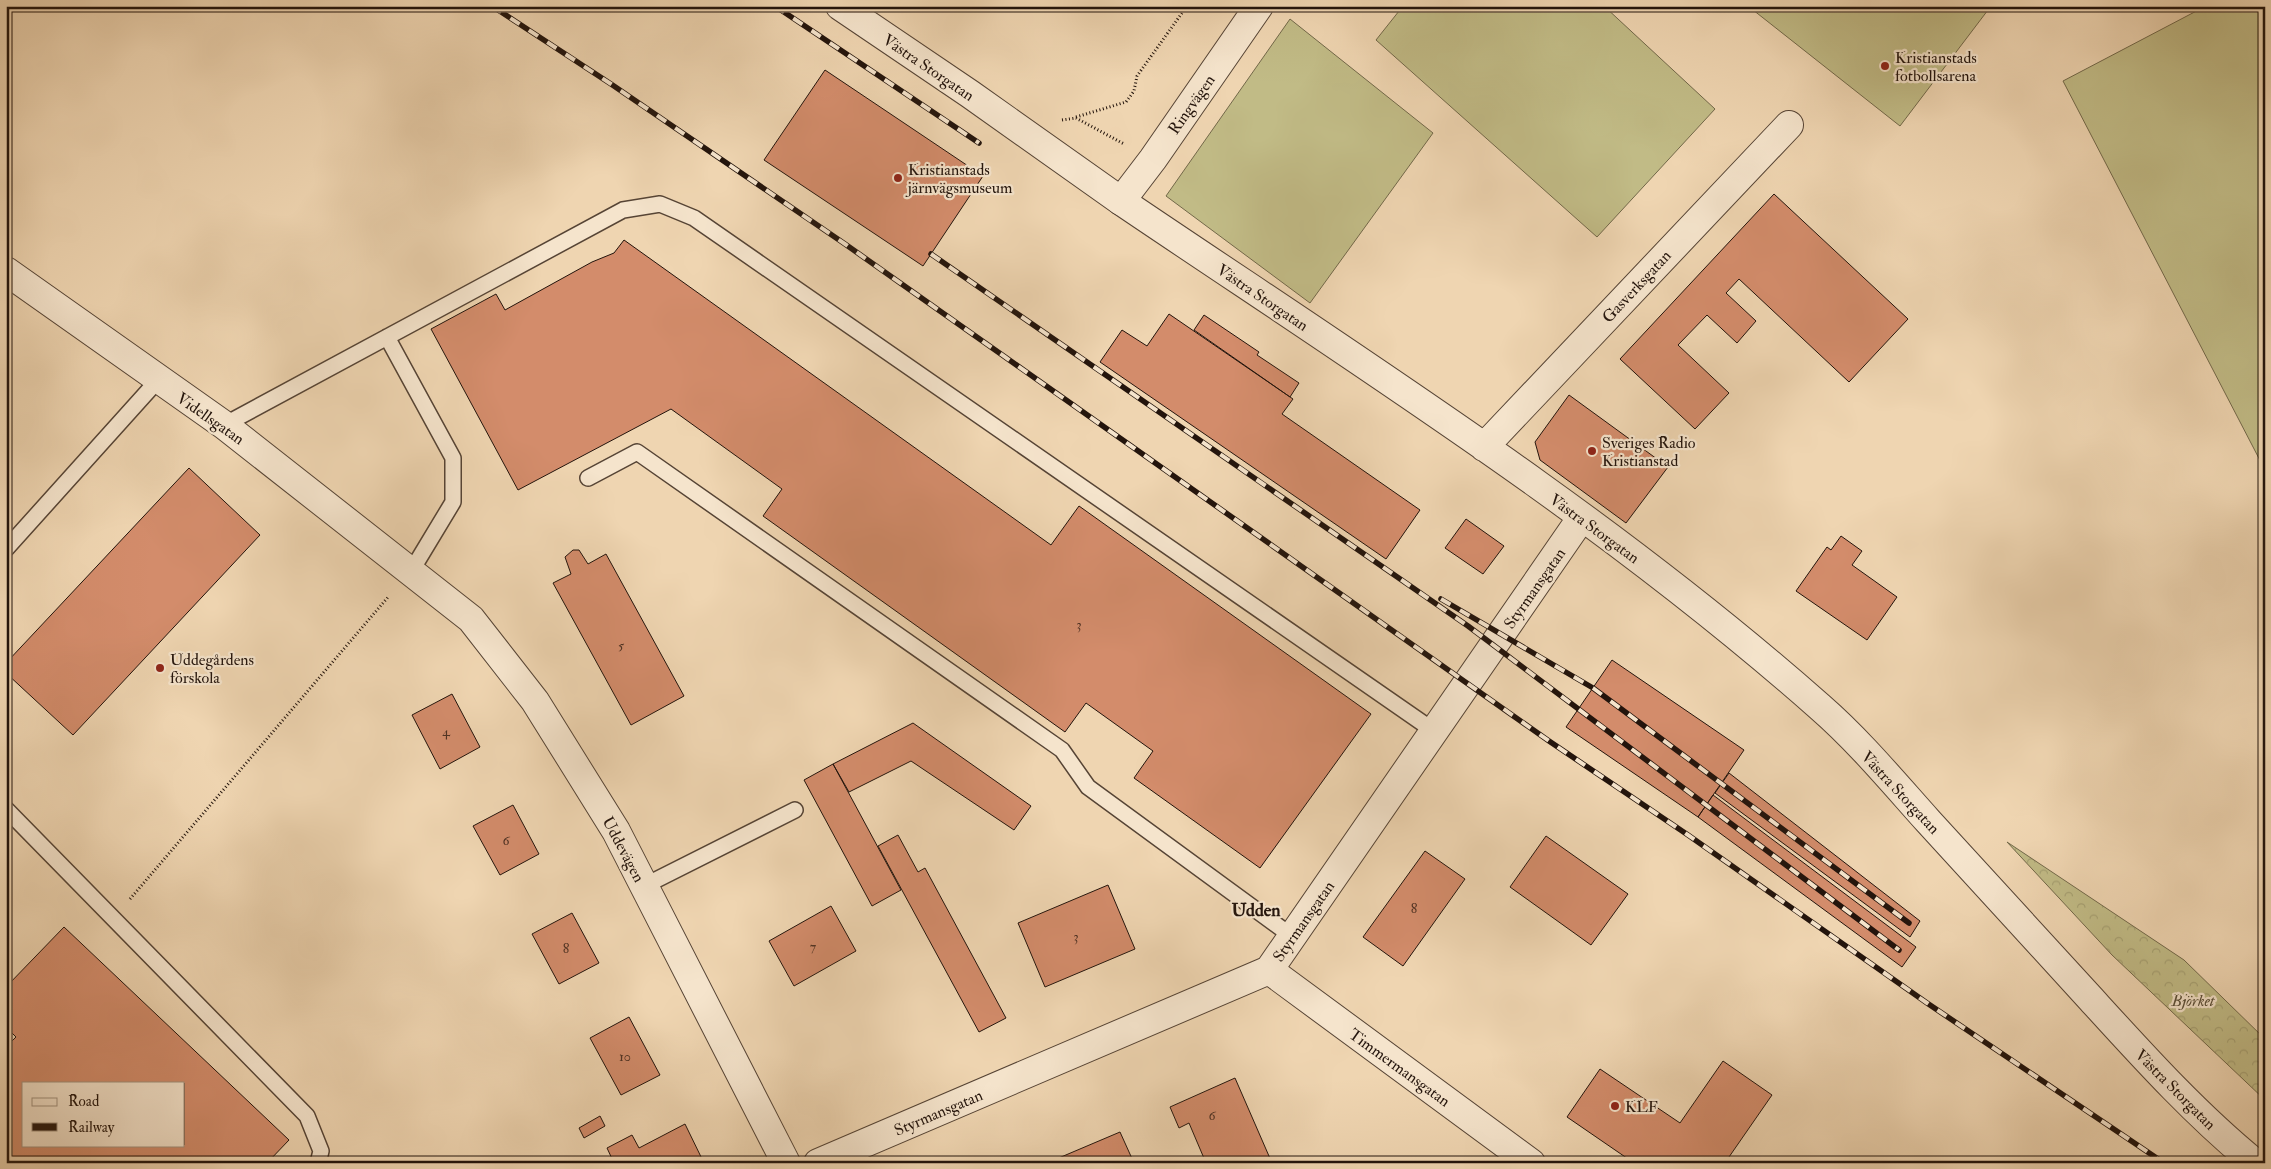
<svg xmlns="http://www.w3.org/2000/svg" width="2271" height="1169" viewBox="0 0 2271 1169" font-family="'IM FELL Double Pica',serif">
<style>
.forest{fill:url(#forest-crowns);stroke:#726849}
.pitch{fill:#c1bb86;stroke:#726849}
.building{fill:#d38c6b;stroke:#23140c;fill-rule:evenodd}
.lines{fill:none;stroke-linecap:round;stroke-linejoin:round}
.service-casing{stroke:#564435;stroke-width:18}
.minor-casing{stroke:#564435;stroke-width:30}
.tertiary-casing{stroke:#564435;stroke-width:30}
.path{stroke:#23140c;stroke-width:3;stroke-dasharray:1 2.5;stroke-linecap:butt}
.service{stroke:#f5e4cc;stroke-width:15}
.minor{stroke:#f5e4cc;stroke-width:28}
.tertiary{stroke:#f5e4cc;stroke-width:28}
.rail-casing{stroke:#23140c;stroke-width:5.5}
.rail{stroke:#f5e4cc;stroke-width:4;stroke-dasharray:11;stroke-linecap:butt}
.poi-dot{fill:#8f2418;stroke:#f5e4cc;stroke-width:2}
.labels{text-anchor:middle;stroke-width:4.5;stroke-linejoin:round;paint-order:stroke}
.number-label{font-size:14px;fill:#4f3224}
.poi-label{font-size:16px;fill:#23140c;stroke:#f5e4cc;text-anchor:start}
.street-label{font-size:16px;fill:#23140c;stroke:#f5e4cc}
.park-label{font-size:16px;font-style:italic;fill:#5a4e37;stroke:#f5e4cc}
.neighbourhood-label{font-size:18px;font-weight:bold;fill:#23140c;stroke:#f5e4cc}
</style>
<defs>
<pattern id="forest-crowns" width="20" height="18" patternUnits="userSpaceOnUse" patternTransform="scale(1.25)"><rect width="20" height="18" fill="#c1bb86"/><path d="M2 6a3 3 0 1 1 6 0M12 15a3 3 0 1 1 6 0" fill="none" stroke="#a6a072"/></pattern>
</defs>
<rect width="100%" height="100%" fill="#efd5b1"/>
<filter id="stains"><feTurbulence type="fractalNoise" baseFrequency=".004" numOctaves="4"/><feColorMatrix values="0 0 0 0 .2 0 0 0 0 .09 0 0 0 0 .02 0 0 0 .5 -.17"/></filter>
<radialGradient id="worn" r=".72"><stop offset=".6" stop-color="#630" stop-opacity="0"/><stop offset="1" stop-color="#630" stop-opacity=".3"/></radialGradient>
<path class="forest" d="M2007 842 2184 960 2265 1039V1100L2112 955Z"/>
<path class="pitch" d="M1403 6H1604L1715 109 1597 237 1376 40Z
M1748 6H1991L1900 126Z
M2206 6H2265V470L2063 81Z
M1290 19 1433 133 1310 303 1166 196Z"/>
<path class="building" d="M825 70 983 176 923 266 764 160Z
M1774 194 1908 319 1849 382 1739 279 1726 293 1756 321 1737 343 1707 315 1678 345 1729 393 1695 429 1620 359Z
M624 240 1051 545 1079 506 1371 714 1260 868 1134 778 1153 751 1086 703 1065 732 763 516 782 489 671 409 518 490 431 329 496 294 505 310 592 262 614 253Z
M1169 314 1293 399 1282 414 1420 510 1386 559 1100 362 1122 330 1147 346Z
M1204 315 1259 352 1257 355 1299 383 1290 397 1194 330Z
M1569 395 1668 467 1626 523 1540 460 1535 442Z
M189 468 260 535 73 735 6 673V663Z
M1466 519 1504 546 1483 574 1445 548Z
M1841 536 1862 551 1852 565 1897 597 1867 640 1796 591 1827 547 1831 550Z
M573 550H579L588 564 606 554 684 696 631 725 553 583 571 574 565 557Z
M1612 660 1744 750 1698 817 1566 727Z
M452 694 480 747 440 769 412 715Z
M913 723 1031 806 1014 830 911 761 849 792 833 764Z
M833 764 901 890 872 906 804 780Z
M1729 773 1920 921 1910 937 1715 793Z
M1713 795 1916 947 1902 967 1698 817Z
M513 805 539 854 500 875 473 826Z
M898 835 918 872 925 868 1006 1018 979 1032 878 846Z
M1546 836 1628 894 1591 945 1510 887Z
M1425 851 1465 879 1403 966 1363 937Z
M1108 885 1135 949 1045 987 1018 923Z
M831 906 856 951 794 986 769 941Z
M572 913 599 963 559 984 532 934Z
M64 927 289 1140 267 1163H6V1047L16 1037 6 1027V987ZM24 1083H184V1145H24Z
M629 1017 660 1075 621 1095 590 1038Z
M1723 1061 1772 1095 1729 1157 1738 1163H1634L1567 1117 1600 1069 1680 1123Z
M1235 1078 1272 1163H1206L1189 1123 1179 1128 1170 1107Z
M600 1116 605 1126 584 1138 579 1128Z
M685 1124 704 1163H614L607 1148 632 1135 639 1148Z
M1120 1132 1134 1163H1056L1054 1160Z"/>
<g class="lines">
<defs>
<path id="service" d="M387 337 453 458V502L412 570
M224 425 623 210 660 204 694 218 1434 731
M588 478 637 452 1062 750 1088 787 1293 937
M6 549 158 380
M6 809 307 1116 321 1151 318 1163
M644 886 795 810"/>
<path id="minor" d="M1121 201C1359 362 1604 516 1820 707 1859 741 1893 782 1928 821 1982 880 2036 939 2090 998 2142 1055 2195 1114 2255 1163
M6 271 224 425 471 619 535 701 616 831 786 1163
M1484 447 1789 125
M1269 970 1531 1163
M818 1163 1269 970 1582 517"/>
<path id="tertiary" d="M840 6 970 94 1121 201 1153 159 1259 6"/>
</defs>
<use href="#service" class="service-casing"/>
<use href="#minor" class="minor-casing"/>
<use href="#tertiary" class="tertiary-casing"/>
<path class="path" d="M1076 117 1126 102 1134 91 1137 76 1187 6
M1062 120 1076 118 1124 144
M130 899 389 596"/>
<use href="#service" class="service"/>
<use href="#minor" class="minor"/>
<use href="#tertiary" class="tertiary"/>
<defs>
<path id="rail" d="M492 6 611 84 845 244 1549 741 1688 835 1927 1003 2164 1163
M775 6 979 143
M931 254 1468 626 1899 950
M1441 599 1593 688 1909 923"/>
</defs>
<use href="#rail" class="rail-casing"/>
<use href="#rail" class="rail"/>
</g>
<g class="poi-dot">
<circle cx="1885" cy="66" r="5"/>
<circle cx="898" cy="178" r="5"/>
<circle cx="1592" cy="451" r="5"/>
<circle cx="160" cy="668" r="5"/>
<circle cx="1615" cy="1106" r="5"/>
</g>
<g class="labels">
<g class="number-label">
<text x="1079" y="629">3</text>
<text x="621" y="650">5</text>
<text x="446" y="736">4</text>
<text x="506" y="845">6</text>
<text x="1414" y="913">8</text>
<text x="1076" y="941">3</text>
<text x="813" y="951">7</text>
<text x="566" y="953">8</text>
<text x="625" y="1061">10</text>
<text x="1212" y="1120">6</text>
</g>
<g class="poi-label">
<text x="1895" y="63">Kristianstads<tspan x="1895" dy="18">fotbollsarena</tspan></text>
<text x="908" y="175">Kristianstads<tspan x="908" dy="18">järnvägsmuseum</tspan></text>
<text x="1602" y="448">Sveriges Radio<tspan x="1602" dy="18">Kristianstad</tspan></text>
<text x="170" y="665">Uddegårdens<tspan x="170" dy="18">förskola</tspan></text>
<text x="1625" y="1112">KLF</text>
</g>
<g class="street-label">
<text transform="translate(929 67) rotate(34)" y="6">Västra Storgatan</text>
<text transform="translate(1191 104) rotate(-55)" y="6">Ringvägen</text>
<text transform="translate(1636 286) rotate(-47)" y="6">Gasverksgatan</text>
<text transform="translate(1263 297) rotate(34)" y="6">Västra Storgatan</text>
<text transform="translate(211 418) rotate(35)" y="6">Videllsgatan</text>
<text transform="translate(1595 528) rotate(36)" y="6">Västra Storgatan</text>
<text transform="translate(1534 588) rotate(-55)" y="6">Styrmansgatan</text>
<text transform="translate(1901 792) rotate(47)" y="6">Västra Storgatan</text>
<text transform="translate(624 849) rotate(62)" y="6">Uddevägen</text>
<text transform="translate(1303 921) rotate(-55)" y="6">Styrmansgatan</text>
<text transform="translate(1400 1067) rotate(36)" y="6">Timmermansgatan</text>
<text transform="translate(2176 1089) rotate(45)" y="6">Västra Storgatan</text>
<text transform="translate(938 1112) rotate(-23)" y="6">Styrmansgatan</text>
</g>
<g class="park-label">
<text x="2193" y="1006">Björket</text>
</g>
<g class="neighbourhood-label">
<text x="1256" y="916">Udden</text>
</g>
</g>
<rect width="2271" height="1169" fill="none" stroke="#efd5b1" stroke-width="25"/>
<rect x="8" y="8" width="2256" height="1154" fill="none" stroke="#23140c" stroke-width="2.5"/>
<rect x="12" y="12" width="2246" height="1144" fill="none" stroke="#23140c"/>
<rect x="22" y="1082" width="162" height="65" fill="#f5e4cc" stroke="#a1917f"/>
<rect x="32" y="1098" width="25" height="8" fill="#f5e4cc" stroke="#a1917f"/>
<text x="68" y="1106" font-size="15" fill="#23140c">Road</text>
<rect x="32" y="1123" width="25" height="8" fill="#23140c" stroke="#a1917f"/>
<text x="68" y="1132" font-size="15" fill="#23140c">Railway</text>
<rect width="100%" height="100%" filter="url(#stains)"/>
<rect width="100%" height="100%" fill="url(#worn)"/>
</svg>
